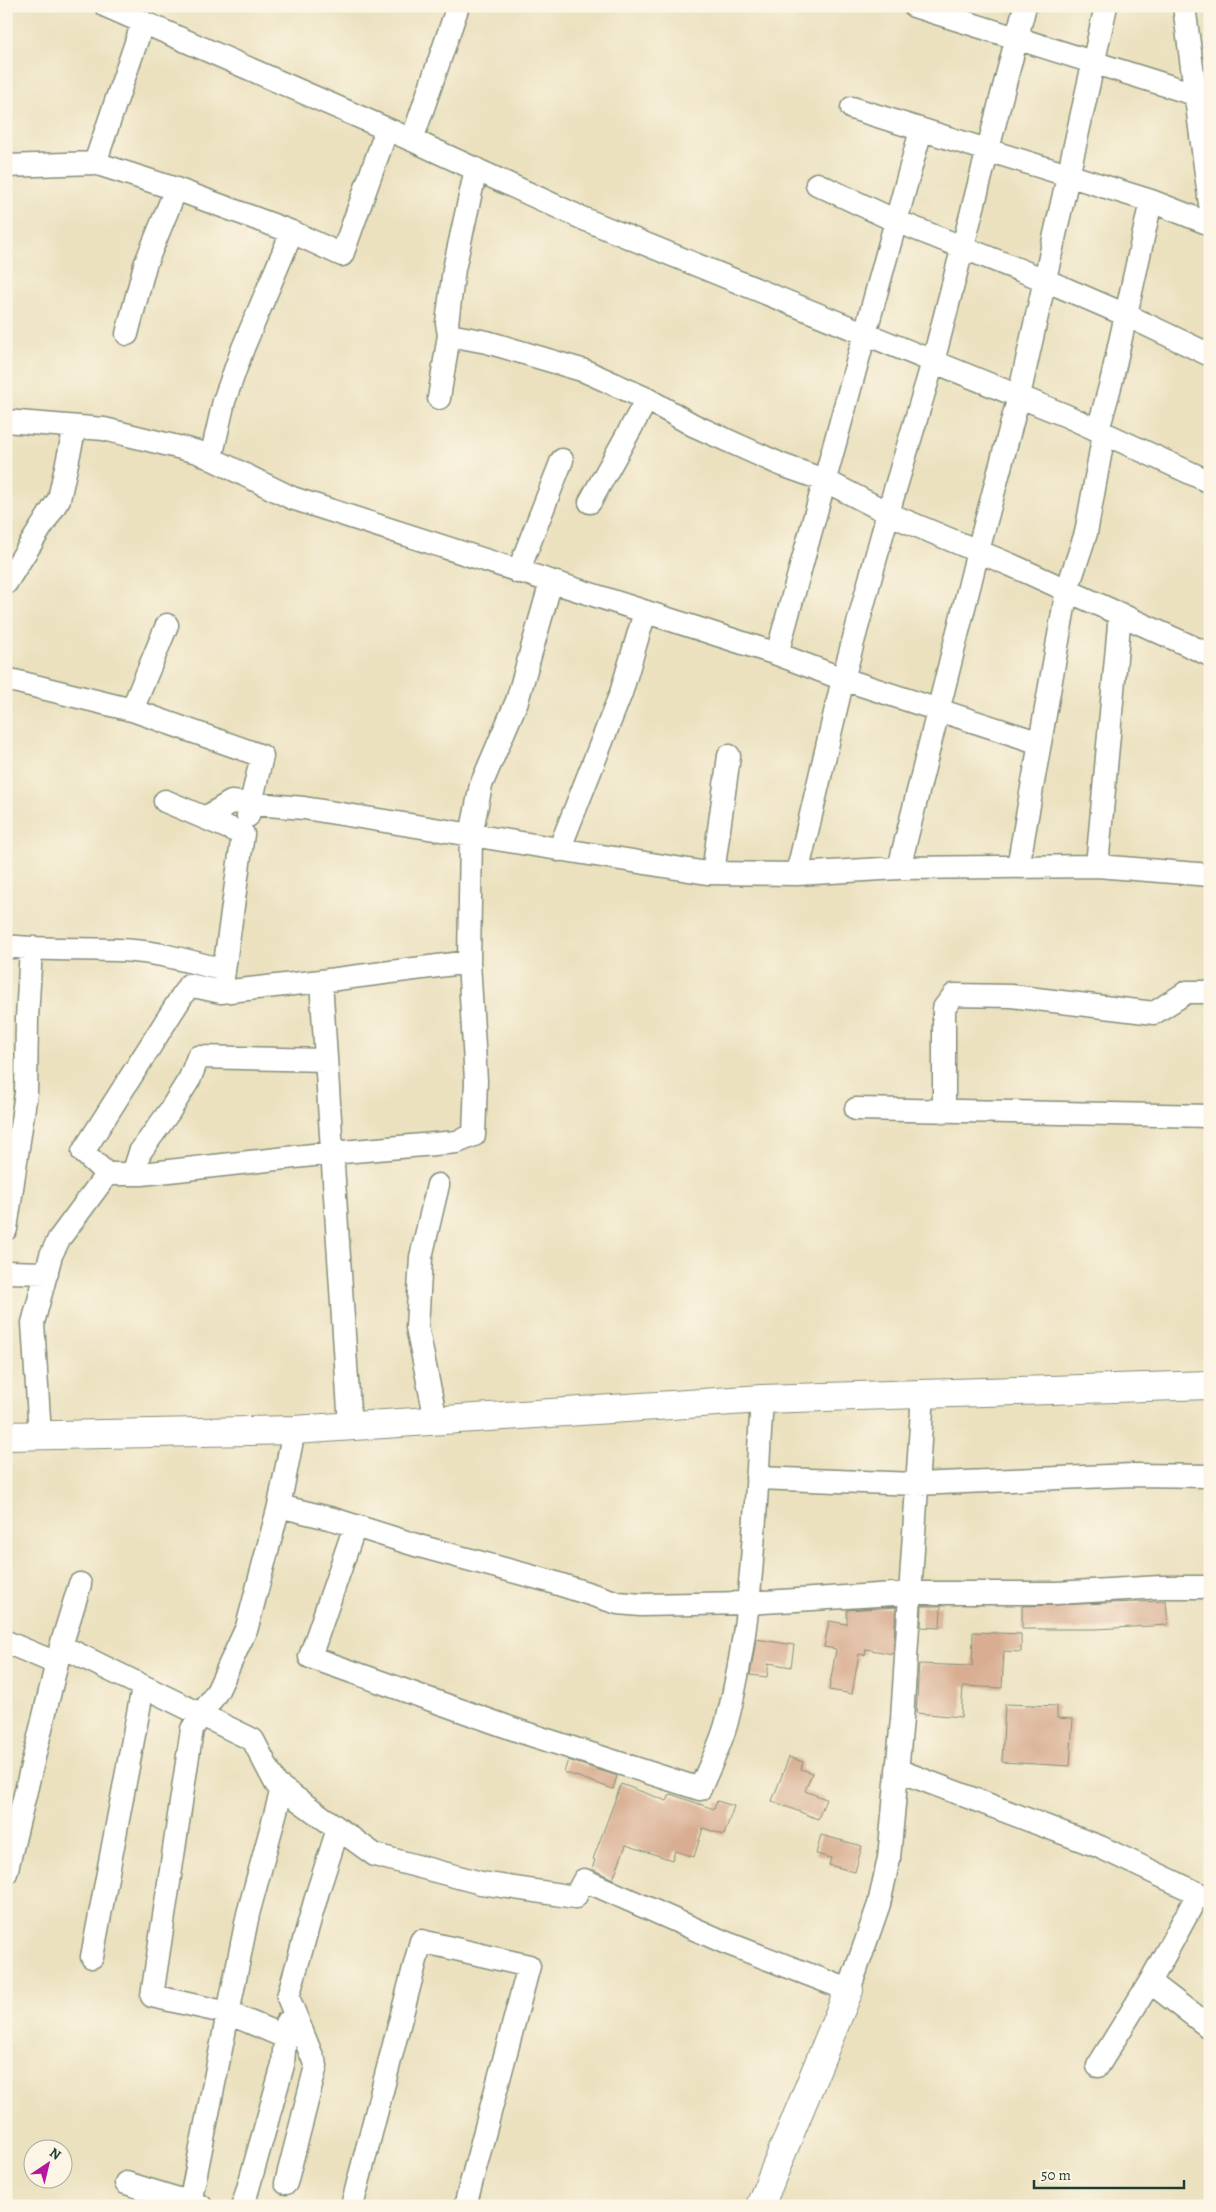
<svg xmlns="http://www.w3.org/2000/svg" width="1216" height="2212" viewBox="0 0 1216 2212" font-family="Alegreya,serif">
<style>
.building{fill:#d8ad91}
.lines{fill:none;stroke-linecap:round;stroke-linejoin:round}
.minor-casing{stroke:#858f7a;stroke-width:25}
.tertiary-casing{stroke:#858f7a;stroke-width:30}
.minor{stroke:#fff;stroke-width:22}
.tertiary{stroke:#fff;stroke-width:28}
</style>
<rect width="100%" height="100%" fill="#fcf5e5"/>
<filter id="ink" filterUnits="userSpaceOnUse"><feTurbulence type="fractalNoise" baseFrequency=".02" numOctaves="2"/><feDisplacementMap in="SourceGraphic" scale="10" xChannelSelector="R" yChannelSelector="G"/><feConvolveMatrix kernelMatrix="1 2 1 2 8 2 1 2 1" color-interpolation-filters="sRGB"/></filter>
<filter id="wash" filterUnits="userSpaceOnUse"><feTurbulence type="fractalNoise" baseFrequency=".0096" numOctaves="4" result="noise"/><feDisplacementMap in="SourceGraphic" scale="20" xChannelSelector="R" yChannelSelector="G"/><feGaussianBlur stdDeviation="1.12" result="paint"/><feColorMatrix in="noise" values="0 0 0 0 0 0 0 0 0 0 0 0 0 0 0 0 0 1.4 0 .05"/><feComposite in="paint" operator="in"/></filter>
<g filter="url(#wash)">
<rect width="100%" height="100%" fill="#ebe1bf"/>
<g id="blocks">
<path class="building" d="M1166 1601 1168 1625 1096 1629H1022V1606Z
M922 1606H941L940 1628 921 1627Z
M896 1607 893 1654 866 1649 865 1655 859 1654 852 1694 829 1690 836 1649 824 1647 829 1621 847 1624V1610Z
M973 1632 1021 1634V1652L1004 1651 1002 1688 963 1686 961 1717 916 1713 919 1664 972 1666Z
M756 1639 794 1645 791 1667 769 1663 767 1677 750 1675Z
M1005 1704 1057 1706V1718L1073 1719 1070 1766 1002 1762Z
M789 1757 803 1762 801 1769 812 1773 805 1791 826 1799 818 1819 772 1801Z
M568 1760 617 1776 613 1789 564 1772Z
M621 1784 667 1801 670 1794 714 1809 717 1801 734 1806 724 1835 703 1828 694 1857 675 1851 672 1860 626 1845 613 1879 592 1869 595 1860 593 1859Z
M821 1835 862 1846 855 1872 829 1865 831 1858 816 1854Z"/>
</g>
</g>
<g filter="url(#ink)">
<use href="#blocks" fill-opacity="0" stroke="#858f7a" stroke-width="1"/>
<g class="lines">
<defs>
<path id="minor" d="M106 6 412 140 584 219 1067 416 1210 482
M914 6 1210 99
M1184 6 1210 204
M852 108 1151 201 1210 224
M412 140 458 6
M95 163 143 22
M6 166 95 163 176 189 292 232 342 255 387 129
M817 184 896 221 1045 280 1126 315 1210 355
M127 334 145 265 176 189
M449 335 487 342 585 371 647 399 693 425 782 465 824 480 896 517 1011 565 1210 655
M439 398 449 335 447 323 454 269 476 169
M6 421 104 429 198 452 292 498 777 654 843 679 1040 743
M1098 430 1111 383 1151 201
M211 458 224 401 243 348 292 232
M590 502 647 399
M518 572 562 460
M6 583 59 499 75 427
M167 625 132 710 262 756 248 816
M777 654 921 130
M6 679 132 710
M165 801 243 834 221 992 321 981 350 1426
M205 818 231 802 304 808 707 873 797 874 899 868 1097 866 1210 875
M559 850 621 693 645 612
M1097 866 1120 614
M1018 867 1067 590 1086 533 1104 433
M899 868 978 551 1019 396 1106 6
M713 873 729 756
M797 874 843 679 888 513 933 362 1025 6
M6 946C49 951 91 948 133 951 164 953 194 963 224 970
M321 981 469 962
M856 1109 1210 1116
M944 1112V1008L954 995 1011 996 1154 1013 1187 992H1210
M107 1174 83 1152 189 985 221 992
M133 1174 140 1152 169 1112 190 1078 198 1057 326 1060
M6 1229 26 1093 27 1018 31 949
M6 1272 47 1273
M436 1420 417 1327 421 1257 438 1185
M40 1435 33 1323 51 1255 59 1239 107 1174H142L331 1153 457 1142 474 1135 476 1081 469 962 471 835 481 785 517 701 551 582
M757 1478 916 1484 1133 1475 1210 1476
M279 1506 333 1519 419 1546 549 1581 618 1603 641 1605 748 1603 910 1593H1056L1161 1587H1210
M355 1526 310 1657 522 1732 700 1789C709 1767 721 1745 727 1721 754 1617 755 1506 762 1399
M6 1642 56 1663
M61 1646 253 1740 276 1784 375 1855 481 1883 575 1897 584 1880 724 1942 849 1990 879 1904 889 1858 902 1719 923 1394
M897 1770 1100 1847 1210 1899
M6 1873 61 1646 80 1584
M92 1957 143 1687
M1150 1982 1210 2028
M285 2037 228 2013 152 1996 192 1729 218 1690 247 1627 279 1506 294 1430
M1098 2066 1150 1982 1198 1894
M126 2183 201 2206
M286 2183 316 2066 288 1997 318 1891 338 1829
M190 2203 248 1914 282 1789
M243 2206 283 2065 286 2023
M352 2206 421 1941 529 1966 465 2206"/>
<path id="tertiary" d="M6 1436 294 1430 762 1399 1210 1385
M760 2206 849 1990"/>
</defs>
<use href="#minor" class="minor-casing"/>
<use href="#tertiary" class="tertiary-casing"/>
<use href="#minor" class="minor"/>
<use href="#tertiary" class="tertiary"/>
</g>
</g>
<rect width="1216" height="2212" fill="none" stroke="#fcf5e5" stroke-width="25"/>
<g transform="translate(48 2164) rotate(35)"><circle r="24" fill="#fcf5e5" stroke="#a4ab9e"/>
<path d="M0-4L9 19L0 12L-9 19Z" fill="#b5179e"/>
<text y="-8" font-size="14" font-weight="bold" text-anchor="middle" fill="#1f3d34">N</text>
</g>
<path d="M1034 2180v8h150v-8" fill="none" stroke="#1f3d34" stroke-width="2.5"/>
<text x="1041" y="2180" font-size="15" fill="#1f3d34" stroke="#fcf5e5" stroke-width="4" paint-order="stroke">50 m</text>
</svg>
